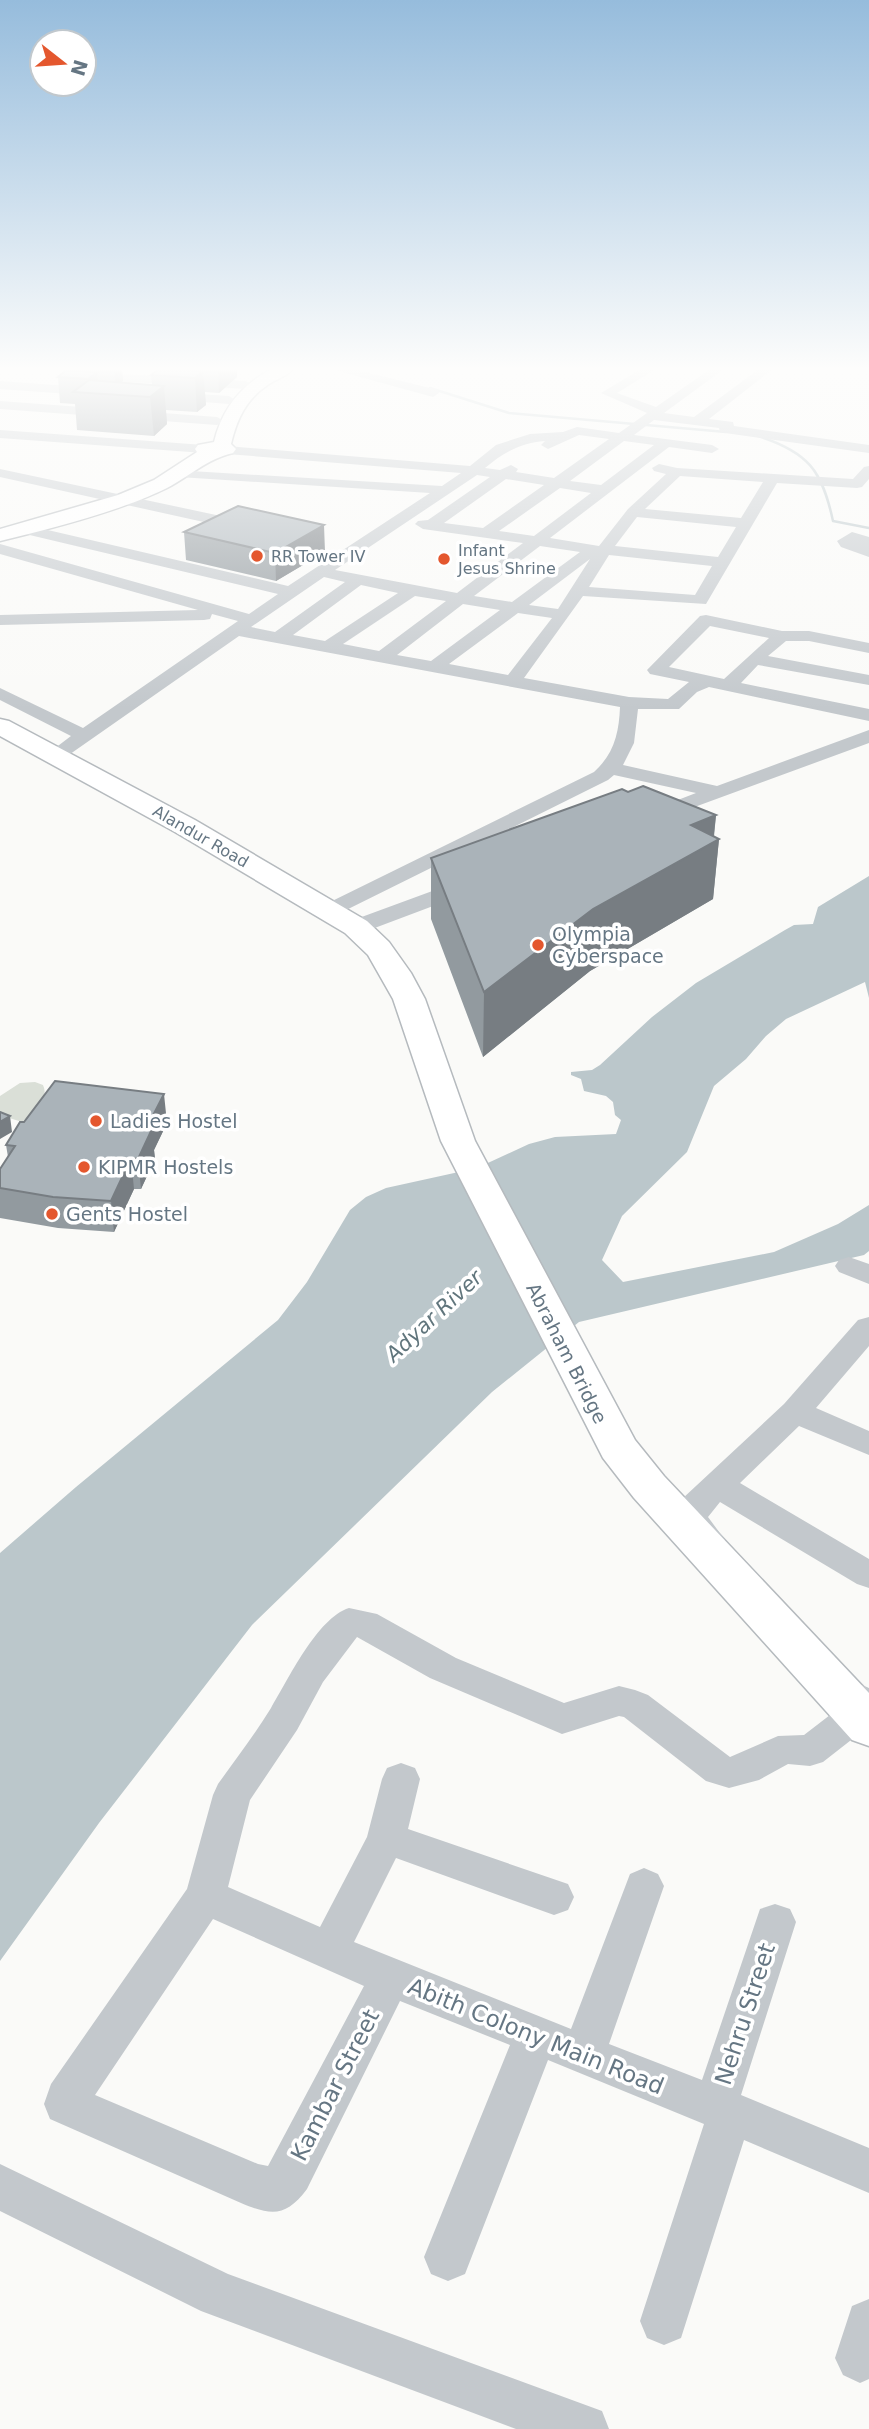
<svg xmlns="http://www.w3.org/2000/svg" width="869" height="2429" viewBox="0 0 869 2429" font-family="'DejaVu Sans',sans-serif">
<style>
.green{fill:#dadfd7}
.water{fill:#bbc7cb}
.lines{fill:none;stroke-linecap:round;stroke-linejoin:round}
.stream{stroke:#bbc7cb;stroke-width:2.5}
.major-casing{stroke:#b5babe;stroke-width:3}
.minor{fill:#c3c8cc;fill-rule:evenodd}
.major{fill:#fff;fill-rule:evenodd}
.wall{fill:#929a9f}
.shaded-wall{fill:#777d82}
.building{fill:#aab3b9;stroke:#777d82;stroke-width:2}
.poi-dot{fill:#e4572e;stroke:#fff;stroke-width:2.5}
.labels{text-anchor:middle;stroke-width:7;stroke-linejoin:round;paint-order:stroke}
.far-poi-label{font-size:16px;fill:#657683;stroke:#fff;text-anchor:start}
.far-street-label{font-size:16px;fill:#657683;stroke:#fff}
.poi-label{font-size:19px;fill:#657683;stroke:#fff;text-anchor:start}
.street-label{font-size:19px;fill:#657683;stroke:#fff}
.water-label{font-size:21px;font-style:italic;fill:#60757c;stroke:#fff}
.near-street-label{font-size:23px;fill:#657683;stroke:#fff}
</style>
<rect width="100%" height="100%" fill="#fafaf8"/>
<path class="green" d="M35 1082 43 1085C50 1102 34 1111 22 1122L0 1115V1096L20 1083Z"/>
<path class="water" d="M869 876V998L865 982 786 1019 766 1036 746 1059 714 1086 687 1152 622 1216 602 1260 623 1282 774 1252 838 1224 869 1205V1251L864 1255 579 1322 492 1392 252 1625 99 1823 0 1961V1553L76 1487 278 1320 307 1282 350 1210 366 1197 386 1188 477 1168 529 1144 555 1137 616 1134 621 1120 615 1115 613 1102 606 1096 584 1091 581 1079 571 1075V1072L592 1070 600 1065 652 1017 696 983 785 930 794 925 813 924 818 907Z"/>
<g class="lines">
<path class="stream" d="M430 388 509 413 726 432
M758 436C808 452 822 470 833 521L869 528"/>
<defs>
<path id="major" d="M272 369H293C287 376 277 379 269 384 246 399 237 419 231 444L236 449 233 453C207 459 190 476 167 488 121 511 50 529 0 541V529L118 495 154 480 197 452 195 449 198 445 214 442C222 408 241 385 272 369Z
M0 719 9 721 195 820 367 921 389 942 411 973 425 999 475 1141 635 1440 664 1476 869 1693V1746L852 1740 634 1498 603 1458 441 1141 393 999 368 955 345 933 175 832 0 736Z"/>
</defs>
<use href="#major" class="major-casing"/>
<path class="minor" d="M331 369H353L438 390 439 393 433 397Z
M641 369H656L617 393 656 407 710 369H724L664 413 694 417 759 369H773L709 419 733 422 734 426 869 445V453L725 433 720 432 719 428 654 420 634 435 712 445 719 449 712 453 669 447 550 538 599 546 628 509 666 474 654 471 652 468 659 464 677 468 853 479 864 467 869 466V479L862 487 857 488 777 483 706 604 583 596 524 678 629 697 668 699 689 682 650 674 647 670 700 616 706 615 782 631H809L869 643V653L809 641H786L768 656 869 675V685L758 665 741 683 869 709V721L709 687 697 692 679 709H638L634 743 623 765 717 786 869 730V743L651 823 644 821 641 817 644 813 696 793 614 775 608 780 330 918 322 916 319 911 322 906 594 772C614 754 619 733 620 707L239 636 63 759 56 761 46 755 71 736 0 700V688L83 728 238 621 212 614 210 619 204 620 0 625V615L198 610 0 554V544L249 614 278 594 17 532 14 529 17 526 22 524 288 586 430 493 179 477 174 476V470L442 486 461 473 227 454 220 450 227 446 470 466 496 445 530 434 563 432 577 427 619 433 647 413 601 393ZM579 435 609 439 554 478 516 472 518 469 511 465 500 470 485 468C504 452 521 443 545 441L541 445 548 449ZM624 441 654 445 601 485 570 481ZM477 475 490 477 428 520 418 521 415 524 423 529 523 543 457 593 335 570ZM680 476 763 482 741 518 645 509ZM506 479 544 485 483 528 444 523ZM560 488 591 493 534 536 499 531ZM637 517 736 527 718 557 615 546ZM540 546 580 552 512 602 474 596ZM609 555 712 566 695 595 589 587ZM590 559 558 609 529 605ZM324 577 345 582 275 632 251 627ZM361 585 398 593 325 641 293 635ZM415 596 446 601 379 651 343 644ZM463 604 500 610 431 661 397 655ZM518 613 552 618 508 675 449 664ZM710 626 769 638 724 679 669 667Z
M84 372 246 381 252 385 246 389 80 379V373Z
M0 381 97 388 103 392 97 396 0 389Z
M169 392 229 396 235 400 229 404 164 399V393Z
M0 401 217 417 224 421 217 425 0 409Z
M0 430 204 445 211 449 204 453 0 438Z
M0 469 249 522 257 527 249 532 0 477Z
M852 532 869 537V557L841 547 837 541Z
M465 879 473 881 476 886 473 891 364 932H348L345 927 348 922Z
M849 1257 869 1264V1284L839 1272 835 1266 839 1260Z
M869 1317V1346L816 1408 869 1431V1455L799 1426 740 1483 869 1559V1588L857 1584 720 1502 708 1517 725 1540 720 1549C695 1556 685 1539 673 1519L682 1499 784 1404 858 1320Z
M349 1608 377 1614 456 1658 564 1703 619 1686 635 1690 648 1695 730 1757 778 1736 804 1735 843 1705 849 1690 862 1685 869 1688V1726L823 1762 810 1766 788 1764 759 1780 729 1788 706 1781 624 1717 619 1716 562 1734 430 1678 357 1637 323 1682 297 1730 250 1800 228 1887 320 1927 367 1837 382 1779 387 1768 401 1763 415 1768 420 1779 408 1829 568 1884 574 1897 568 1910 554 1915 396 1858 354 1942 571 2029 630 1874 644 1868 658 1874 664 1886 609 2044 702 2080 760 1909 775 1904 790 1909 796 1922 741 2095 869 2148V2193L744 2140 681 2338 664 2345 647 2338 640 2321 704 2124 548 2060 465 2274 448 2281 431 2274 424 2257 510 2045 400 2001 307 2189C286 2217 272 2216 241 2203L50 2119 44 2104 51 2084 187 1889 213 1795 218 1784C236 1759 255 1734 271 1708 288 1680 317 1618 349 1608ZM213 1919 364 1986 268 2166 258 2164 95 2095Z
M0 2164 228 2274 602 2411 609 2429H516L201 2311 0 2211Z
M869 2299V2379L860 2383 843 2375 835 2358 852 2306Z"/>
<use href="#major" class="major"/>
</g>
<path class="wall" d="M83 369H122L123 381 120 383 152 385 151 375 159 369H237V377L219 393 205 392 206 405 197 412 166 410 167 424 154 436 77 430 75 404 60 403 58 377 83 372Z
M184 532 325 552 276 581 186 560Z
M716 815 714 837 719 839 713 899 590 971 483 1057 431 919V858Z
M167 1123 154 1150 155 1159 141 1189H134L114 1232 58 1228 0 1218V1169L8 1157 6 1145Z"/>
<path class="shaded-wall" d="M114 369H122L123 381 116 386Z
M218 369H237V377L219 393Z
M203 371 206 405 197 412 195 378Z
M97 372 99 393H89L88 379Z
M164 386 167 424 154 436 150 397Z
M324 525 325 552 276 581 275 553Z
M716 815 713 842 719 839 713 899 590 971 483 1057 484 992 691 825Z
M164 1094 167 1123 154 1150 155 1159 141 1189 138 1159 146 1129Z
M10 1116 12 1132 0 1139V1122Z
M131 1158 134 1189 114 1232 111 1201Z"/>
<path class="building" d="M159 369H177L203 371 195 378 151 375Z
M66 370 97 372 88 379 58 377Z
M89 380 164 386 150 397 73 392Z
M238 506 324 525 275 553 184 532Z
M643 786 716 815 691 825 719 839 593 909 484 992 431 858 622 789 628 792Z
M55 1081 164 1094 146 1129H152L138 1159 131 1158 111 1201 53 1197 0 1188V1169L15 1146 6 1145 20 1122H24Z
M0 1112 10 1116 0 1122Z"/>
<linearGradient id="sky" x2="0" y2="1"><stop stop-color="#96bcdc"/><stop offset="0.52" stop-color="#fdfdfc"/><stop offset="1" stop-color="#fdfdfc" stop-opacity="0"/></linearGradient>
<rect width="869" height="709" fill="url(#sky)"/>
<g class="poi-dot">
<circle cx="257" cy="556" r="7"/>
<circle cx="444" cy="559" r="7"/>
<circle cx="538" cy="945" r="7"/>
<circle cx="96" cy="1121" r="7"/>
<circle cx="84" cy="1167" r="7"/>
<circle cx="52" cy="1214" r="7"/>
</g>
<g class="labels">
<g class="far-poi-label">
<text x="458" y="556">Infant<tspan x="458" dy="18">Jesus Shrine</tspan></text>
<text x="271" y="562">RR Tower IV</text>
</g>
<g class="far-street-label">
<text transform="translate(201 836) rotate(30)" y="6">Alandur Road</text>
</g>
<g class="poi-label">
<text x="552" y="941">Olympia<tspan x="552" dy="22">Cyberspace</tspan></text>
<text x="110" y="1128">Ladies Hostel</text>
<text x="98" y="1174">KIPMR Hostels</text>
<text x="66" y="1221">Gents Hostel</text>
</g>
<g class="street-label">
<text transform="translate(567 1353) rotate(63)" y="7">Abraham Bridge</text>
</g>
<g class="water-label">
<text transform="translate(434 1316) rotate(-43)" y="7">Adyar River</text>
</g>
<g class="near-street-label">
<text transform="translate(745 2014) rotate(-72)" y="8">Nehru Street</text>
<text transform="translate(536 2036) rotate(22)" y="8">Abith Colony Main Road</text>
<text transform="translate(335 2085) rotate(-63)" y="8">Kambar Street</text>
</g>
</g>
<g transform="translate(63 63) rotate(107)"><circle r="33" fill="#ffffff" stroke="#c1c8cd" stroke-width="2"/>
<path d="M0-5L12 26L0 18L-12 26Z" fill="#e4572e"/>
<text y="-10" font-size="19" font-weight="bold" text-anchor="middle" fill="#657683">N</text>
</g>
</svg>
